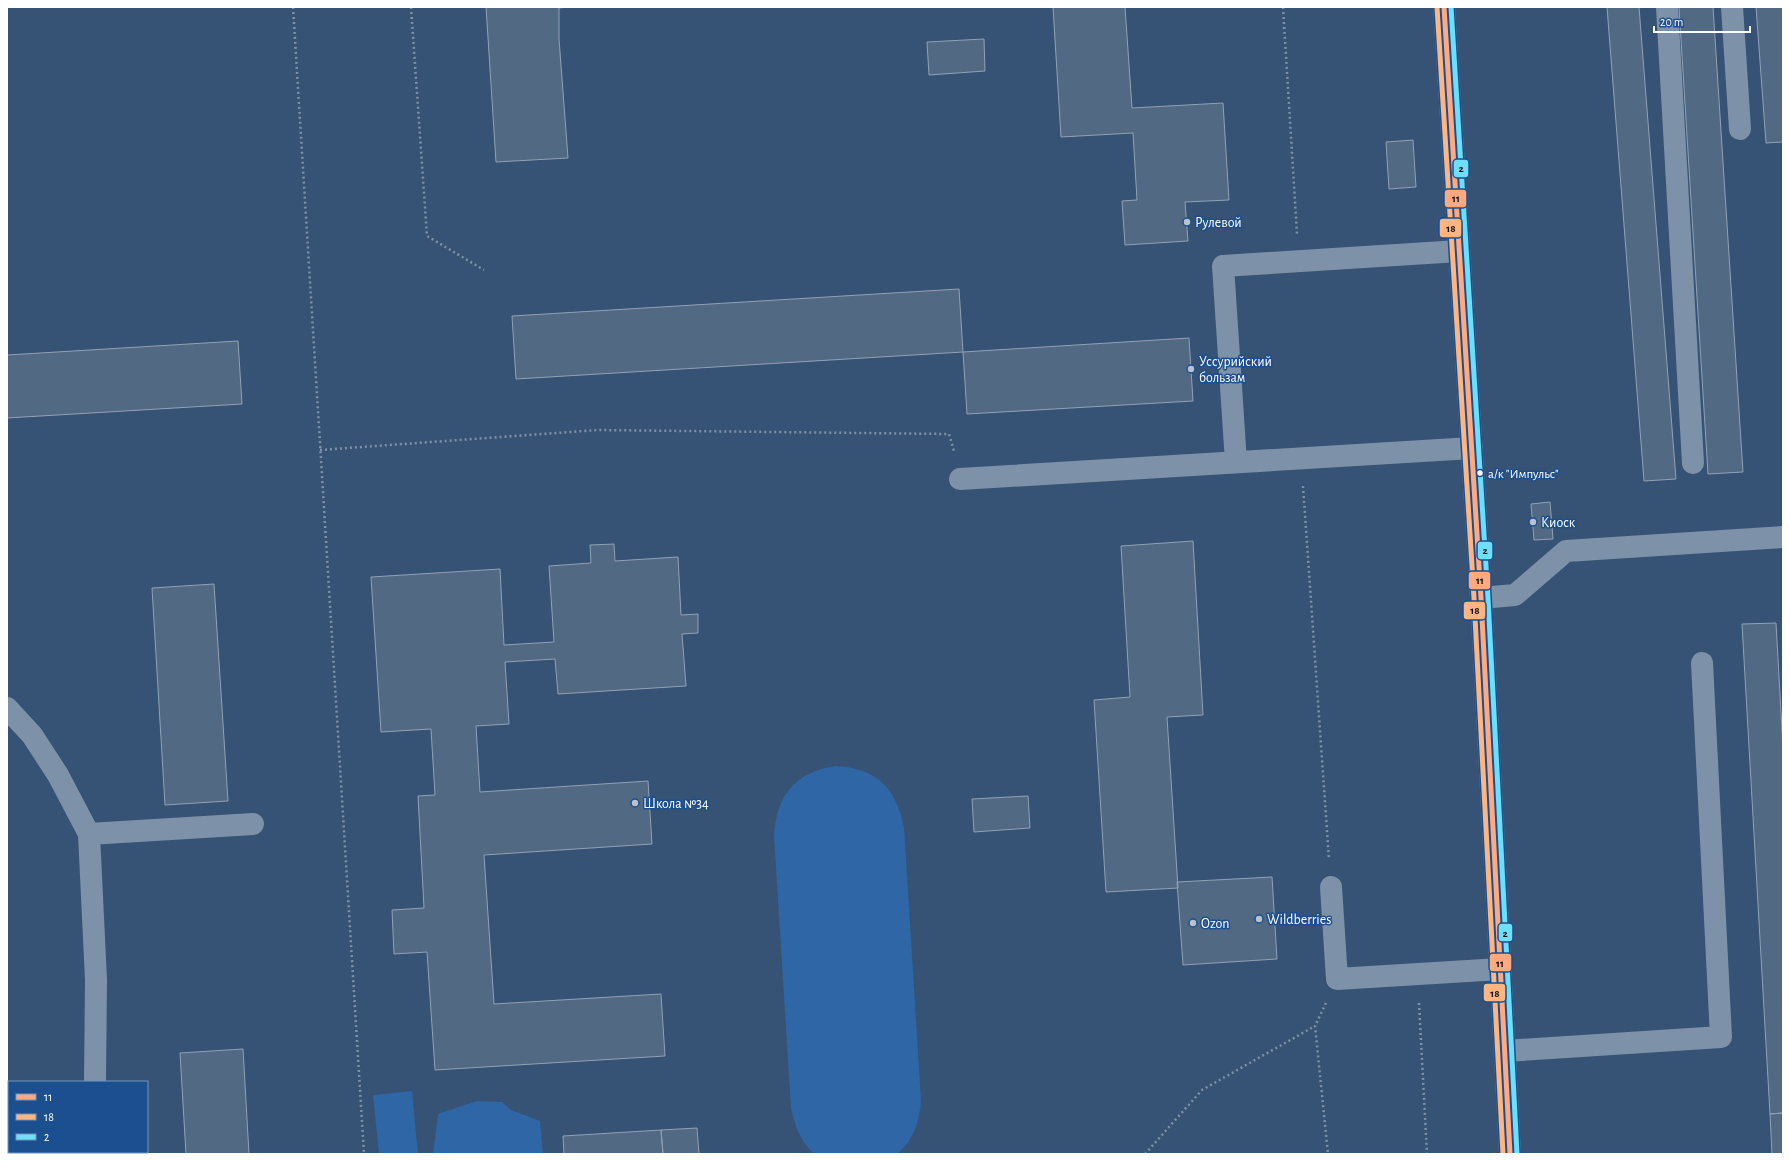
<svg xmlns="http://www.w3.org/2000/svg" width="1790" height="1161" viewBox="0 0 1790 1161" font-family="'Alegreya Sans',sans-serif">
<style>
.green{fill:#2f66a5}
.building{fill:#526984;stroke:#92a2b6}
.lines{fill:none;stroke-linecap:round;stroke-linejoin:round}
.path{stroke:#7d92a8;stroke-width:2.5;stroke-dasharray:2 3;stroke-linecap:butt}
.minor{stroke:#7d92a8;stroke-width:22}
.major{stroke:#7d8ea7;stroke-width:22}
.bus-1-casing{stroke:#1b4f8f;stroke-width:8}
.bus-2-casing{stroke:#1b4f8f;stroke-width:8}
.bus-3-casing{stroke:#1b4f8f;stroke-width:8}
.bus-1{stroke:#ffa980;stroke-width:5}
.bus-2{stroke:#ffb580;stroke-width:5}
.bus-3{stroke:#6ddff8;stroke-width:5}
.poi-dot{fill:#b9c2ce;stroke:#1b4f8f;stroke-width:1.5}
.bus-dot{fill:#fff;stroke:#1b4f8f;stroke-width:1.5}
.labels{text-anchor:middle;stroke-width:3;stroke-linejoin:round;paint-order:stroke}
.bus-label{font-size:13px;fill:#fff;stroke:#1b4f8f;text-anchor:start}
.poi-label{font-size:14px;fill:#fff;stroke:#1b4f8f;text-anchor:start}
.line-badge{stroke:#1b4f8f;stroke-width:1.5}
.pale-badge-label{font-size:11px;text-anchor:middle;font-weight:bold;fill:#111}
</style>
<rect width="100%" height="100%" fill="#365274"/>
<path class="green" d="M835 766C876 768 896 787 904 827L921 1101C919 1122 914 1140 897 1154H814C800 1141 795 1126 791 1108L774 835C777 794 795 773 835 766Z
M412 1091 418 1154H379L373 1095Z
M477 1101 502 1102 511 1110 540 1121 543 1154H433L438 1114Z"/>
<path class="building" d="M486 7H570L559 8V39L568 158 496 162Z
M1053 7H1125L1132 108 1223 103 1229 200 1185 202 1188 241 1125 245 1122 201 1137 200 1133 133 1061 137Z
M1607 7H1639L1676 479 1644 481Z
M1679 7H1713L1743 472 1708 474Z
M1756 7H1783V142L1766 143Z
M984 39 985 71 929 75 927 42Z
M1413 140 1416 187 1389 189 1386 142Z
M959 289 963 352 516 379 512 316Z
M1189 338 1193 401 967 414 963 352Z
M238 341 242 404 7 418V355Z
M1550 502 1553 539 1534 540 1531 504Z
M1193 541 1203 715 1167 717 1178 888 1106 892 1094 700 1130 697 1121 546Z
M614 544 615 561 678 557 681 615 698 614V633L682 634 686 686 558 694 555 659 505 662 509 724 476 726 480 792 648 781 652 844 484 855 494 1004 661 994 665 1056 435 1070 427 952 394 954 392 910 424 908 418 796 435 795 431 729 381 732 371 577 500 569 504 645 554 642 549 566 591 563 590 545Z
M214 584 228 801 165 805 152 588Z
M1776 623 1783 748V1113L1770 1114 1742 624Z
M1028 796 1030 828 974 832 972 799Z
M1272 877 1277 959 1183 965 1177 882Z
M243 1049 249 1154H186L180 1053Z
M1783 1113V1154H1772L1770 1114Z
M697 1128 699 1154H663L661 1130Z
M661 1130 663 1154H564L563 1136Z"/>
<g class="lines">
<path class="path" d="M293 7 364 1154
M411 7 427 236 484 270
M1283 7 1297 234
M320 450 598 430 949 434 954 451
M1303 486 1329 860
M1326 1003 1315 1026 1328 1154
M1419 1003 1427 1154
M1145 1154 1202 1090 1315 1026"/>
<path class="minor" d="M1667 7 1693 463
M1732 7 1740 129
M1236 462 1223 266 1459 251
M960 479 1472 448
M1481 598 1515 595 1566 551 1783 537
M7 708 32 735 58 775 89 834 96 980 95 1082
M89 834 253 824
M1331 887 1337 979 1500 969
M1505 1051 1721 1037 1702 663
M76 1154 78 1152"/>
<path class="major" d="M1444 7 1481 598 1510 1154"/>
<defs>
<path id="bus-1" d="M1444 7 1481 598 1510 1154"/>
<path id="bus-2" d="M1437 7 1474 598 1503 1154"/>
<path id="bus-3" d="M1451 7 1488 598 1517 1154"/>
</defs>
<use href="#bus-1" class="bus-1-casing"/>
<use href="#bus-2" class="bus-2-casing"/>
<use href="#bus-3" class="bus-3-casing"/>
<use href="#bus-1" class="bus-1"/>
<use href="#bus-2" class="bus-2"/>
<use href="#bus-3" class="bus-3"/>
</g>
<g class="poi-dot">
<circle cx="1187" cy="222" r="4"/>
<circle cx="1191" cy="369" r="4"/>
<circle cx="1533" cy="522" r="4"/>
<circle cx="635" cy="803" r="4"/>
<circle cx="1259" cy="919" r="4"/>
<circle cx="1193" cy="923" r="4"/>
</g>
<circle class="bus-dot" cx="1480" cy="473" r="3.5"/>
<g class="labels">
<g class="bus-label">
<text x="1488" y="478">а/к "Импульс"</text>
</g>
<g class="poi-label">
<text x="1195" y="227">Рулевой</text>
<text x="1199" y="366">Уссурийский<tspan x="1199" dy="16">бользам</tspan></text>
<text x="1541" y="527">Киоск</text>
<text x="643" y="808">Школа №34</text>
<text x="1267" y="924">Wildberries</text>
<text x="1201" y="928">Ozon</text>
</g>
</g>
<g class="line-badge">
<rect x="1453" y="159" width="16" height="19" rx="4" fill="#6ddff8"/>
<rect x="1444" y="189" width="23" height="19" rx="4" fill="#ffa980"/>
<rect x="1439" y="218" width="23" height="20" rx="4" fill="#ffb580"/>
<rect x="1477" y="541" width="16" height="19" rx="4" fill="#6ddff8"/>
<rect x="1468" y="571" width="23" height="19" rx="4" fill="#ffa980"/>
<rect x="1463" y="601" width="23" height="19" rx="4" fill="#ffb580"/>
<rect x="1498" y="923" width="15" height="19" rx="4" fill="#6ddff8"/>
<rect x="1489" y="953" width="23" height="19" rx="4" fill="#ffa980"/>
<rect x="1483" y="983" width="23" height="19" rx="4" fill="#ffb580"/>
</g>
<g class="pale-badge-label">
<text x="1461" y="172">2</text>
<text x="1456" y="202">11</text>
<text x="1451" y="232">18</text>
<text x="1485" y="554">2</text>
<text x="1480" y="584">11</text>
<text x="1475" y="614">18</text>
<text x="1505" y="937">2</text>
<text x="1500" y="967">11</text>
<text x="1495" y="997">18</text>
</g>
<rect width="1790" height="1161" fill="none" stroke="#ffffff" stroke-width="16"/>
<rect x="8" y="1081" width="140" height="72" fill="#1b4f8f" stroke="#7695bc"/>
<rect x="16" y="1094" width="20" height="6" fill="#ffa980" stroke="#7695bc"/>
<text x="44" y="1101" font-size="12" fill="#ffffff">11</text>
<rect x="16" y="1114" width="20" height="6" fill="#ffb580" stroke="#7695bc"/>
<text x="44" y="1121" font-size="12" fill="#ffffff">18</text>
<rect x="16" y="1134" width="20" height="6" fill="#6ddff8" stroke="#7695bc"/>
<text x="44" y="1141" font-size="12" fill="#ffffff">2</text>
<path d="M1654 26v6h96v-6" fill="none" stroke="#ffffff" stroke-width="2"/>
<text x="1660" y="26" font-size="12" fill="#ffffff" stroke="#1b4f8f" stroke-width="3" paint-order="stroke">20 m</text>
</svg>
